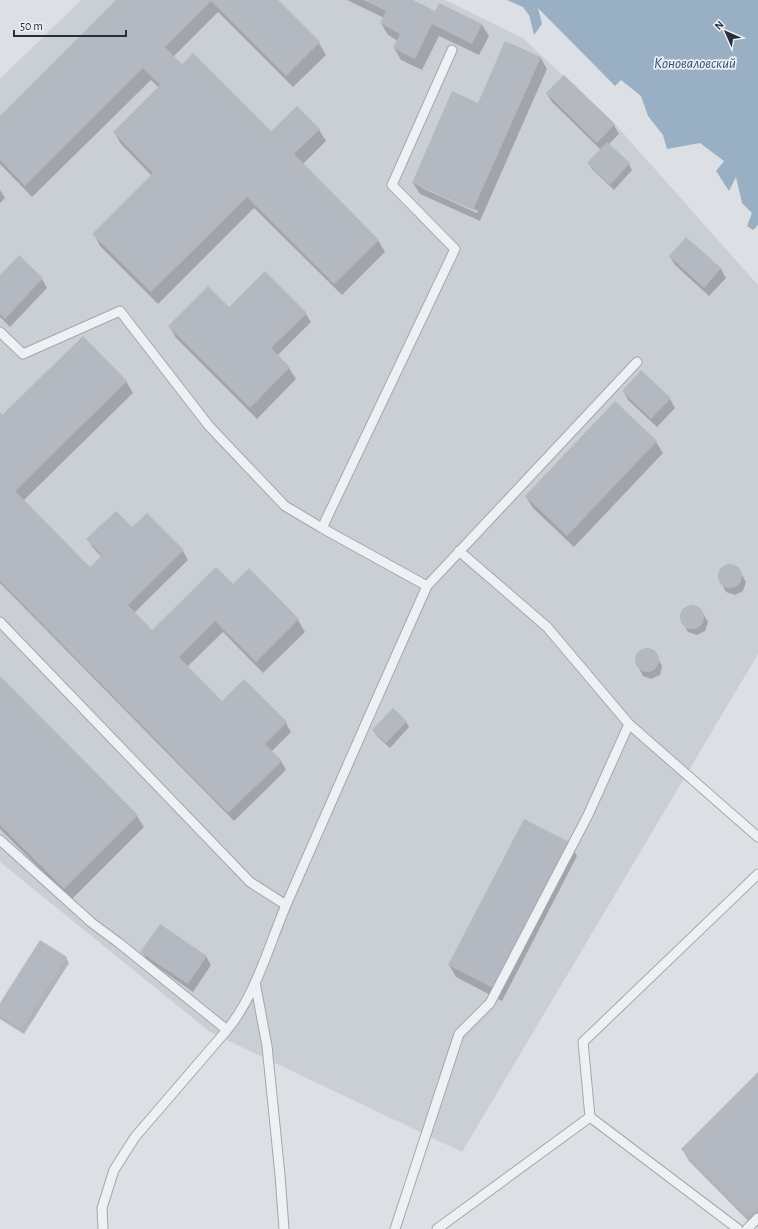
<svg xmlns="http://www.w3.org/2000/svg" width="758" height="1229" viewBox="0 0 758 1229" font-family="'Alegreya Sans',sans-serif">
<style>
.built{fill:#cacfd6}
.water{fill:#99afc3}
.shadow{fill:#0003;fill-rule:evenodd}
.building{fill:#b4b9c1}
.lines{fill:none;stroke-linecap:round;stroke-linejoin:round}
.lane-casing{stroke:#a2a7ae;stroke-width:11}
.lane{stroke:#eef0f4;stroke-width:9}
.labels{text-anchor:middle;stroke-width:3.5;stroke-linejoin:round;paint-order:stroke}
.water-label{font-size:15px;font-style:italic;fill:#344f6b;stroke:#ebeff3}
</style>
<rect width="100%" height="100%" fill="#dce0e5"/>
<path class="built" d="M81 0H445L523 38 615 124 758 285V654L462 1152 210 1032 0 862V79Z"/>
<path class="water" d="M507 0H758V225L753 230 747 226 752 213 742 203 736 177 729 191 716 171 724 161 700 143 667 149 663 135 648 116 641 96 621 80 615 86 538 8 542 24 534 35 529 15 523 7Z"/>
<path class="shadow" d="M118 0H276L319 43 326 55 293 87 218 12 173 57 182 66 271 133 319 130 326 141 303 164 378 240 385 252 342 295 254 208 158 304 100 246 94 234 152 176 121 144 114 132 159 88 151 80 32 197 0 164V117Z
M347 0H411L436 12 482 25 489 36 479 55 439 36 422 70 401 60 394 48 398 41 388 35 381 23 384 18Z
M540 57 547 69 480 221 420 194 413 183 478 104ZM422 186 478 211 477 213 422 188Z
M547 94 614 125 619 134 608 145 629 164 632 170 614 190 592 169 588 163 601 150 552 102Z
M0 190 5 198 0 203Z
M686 238 721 269 726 278 709 296 675 265 670 257Z
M0 277 42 279 47 288 10 327 0 317Z
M232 311 306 314 311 322 277 356 289 368 296 379 257 419 176 338 169 326Z
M126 381 133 393 23 501 90 569 102 557 93 548 88 540 132 529 147 514 183 551 188 560 134 613 152 631 233 586 249 570 298 620 305 632 263 673 223 632 187 667 222 702 286 723 291 732 271 752 281 761 286 770 234 821 0 583V414L2 416Z
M623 391 670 399 675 408 657 427 628 400Z
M656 442 663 453 574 547 533 508 526 497Z
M729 565 738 567 746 582 743 591 735 595 726 592 718 577 721 569Z
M691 605 700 608 708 622 705 631 697 635 688 632 680 618 683 609Z
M646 648 654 651 662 666 660 675 651 679 643 676 635 661 637 653Z
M0 678 137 816 144 827 71 900 0 829Z
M406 722 409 727 390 748 377 736 373 730Z
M570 844 577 856 502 1001 456 977 449 965Z
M142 952 206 956 211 965 193 992 147 960Z
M66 957 69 963 24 1034 0 1019V1005Z
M758 1074V1226L755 1228 689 1161 682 1149Z"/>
<path class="building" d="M116 0H278L320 42 286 76 211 1 165 47 182 64 193 53 271 131 297 106 320 129 294 154 379 240 334 284 247 197 151 292 92 234 153 173 113 132 160 85 143 68 25 186 0 160V116Z
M363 0H413L435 11 439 3 482 24 472 44 432 24 415 59 393 48 400 34 380 23 386 11Z
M505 41 541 57 473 210 412 183 452 91 478 103Z
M564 75 615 124 597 143 546 93Z
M607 142 630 163 610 185 587 163Z
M686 237 721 268 704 288 669 256Z
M19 255 43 278 5 319 0 314V275Z
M265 271 307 313 271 348 290 367 250 408 168 326 208 286 229 307Z
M83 336 127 381 15 491 90 567 102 555 86 539 116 511 132 527 147 513 184 550 128 605 152 630 216 567 233 584 249 568 299 619 256 662 215 621 179 657 222 701 244 679 287 722 265 744 282 761 228 813 0 581V412L2 415Z
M641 370 671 398 651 419 622 391Z
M615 401 657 441 567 536 525 496Z
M718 576a12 12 0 1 1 24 0a12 12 0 1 1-24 0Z
M680 617a12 12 0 1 1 24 0a12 12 0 1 1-24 0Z
M635 660a12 12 0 1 1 24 0a12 12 0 1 1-24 0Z
M0 676 138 815 64 889 0 825Z
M393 708 407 721 386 743 372 730Z
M524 819 571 843 495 989 448 965Z
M160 924 207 956 188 984 140 952Z
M40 940 67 957 21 1029 0 1016V1003Z
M758 1072V1207L748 1217 681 1149Z"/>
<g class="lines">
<defs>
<path id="lane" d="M0 332 23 354 120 311 209 426 285 506 322 528 427 586C381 689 335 793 290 896 270 940 258 992 227 1030L119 943 92 923 0 840
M322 528 455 249 392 185 452 50
M459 551 547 627 629 724 758 837
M427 586 637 362
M0 622 250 882 286 905
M255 982 267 1046 280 1175 284 1229
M590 1117 738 1229
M103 1229 102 1208 114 1170 135 1137 227 1030
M395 1229 459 1034 490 1003 588 815 629 724
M437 1229 590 1117 583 1042 758 874
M747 1229 758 1218"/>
</defs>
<use href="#lane" class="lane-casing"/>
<use href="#lane" class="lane"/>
</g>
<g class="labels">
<g class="water-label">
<text x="695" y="68">Коноваловский</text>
</g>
</g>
<g transform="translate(726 32) rotate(315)" stroke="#ebeff3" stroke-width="3" paint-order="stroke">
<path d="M0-3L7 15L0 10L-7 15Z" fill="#272f3a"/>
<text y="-6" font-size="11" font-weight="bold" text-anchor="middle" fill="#272f3a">N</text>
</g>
<path d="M14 30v6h112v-6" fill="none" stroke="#272f3a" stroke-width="2"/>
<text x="20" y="30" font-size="12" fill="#272f3a" stroke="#ebeff3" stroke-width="3" paint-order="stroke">50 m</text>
</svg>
